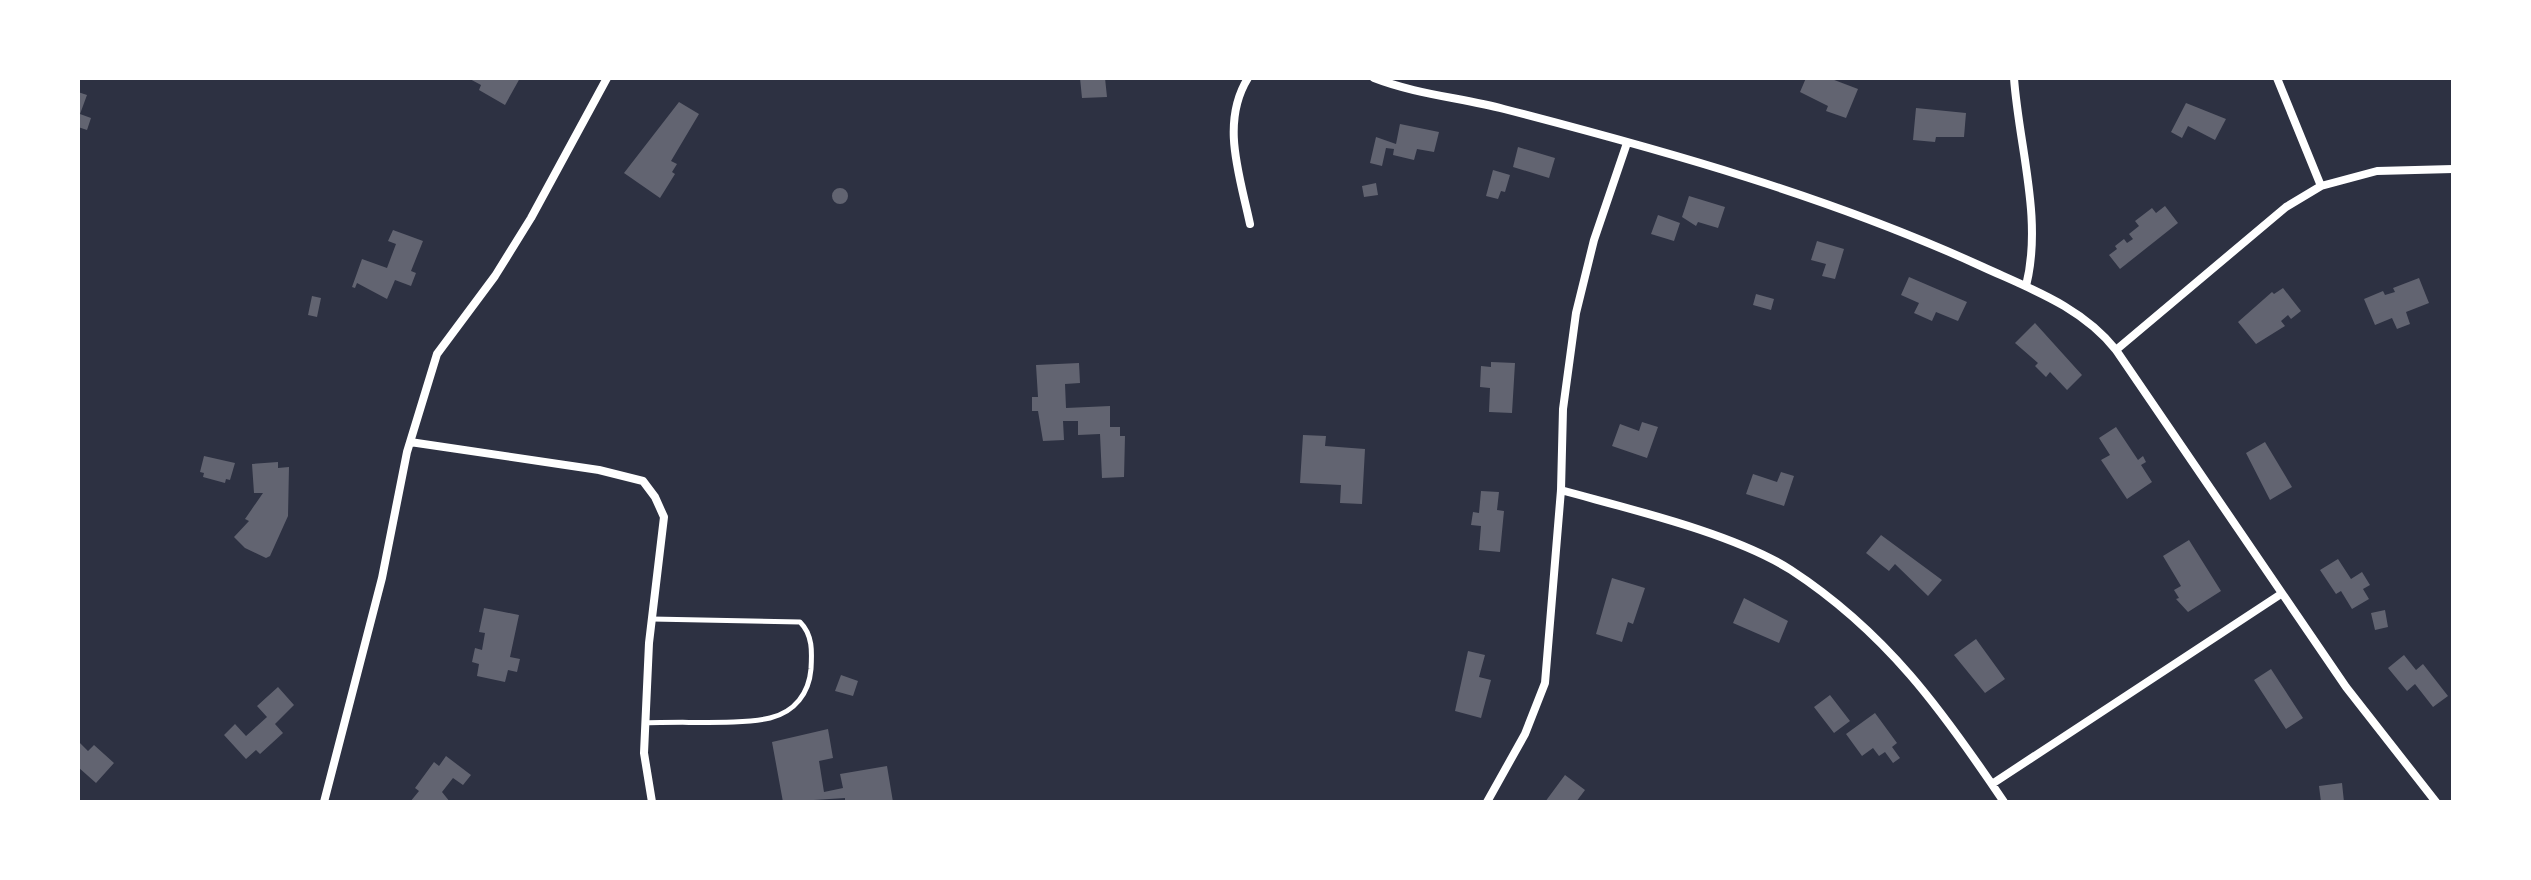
<svg xmlns="http://www.w3.org/2000/svg" width="2531" height="880" viewBox="0 0 2531 880" font-family="'Public Sans',sans-serif">
<style>
.building{fill:#626471}
.lines{fill:none;stroke-linecap:round;stroke-linejoin:round}
.service{stroke:#fff;stroke-width:5}
.minor{stroke:#fff;stroke-width:8}
</style>
<rect width="100%" height="100%" fill="#2d3142"/>
<path class="building" d="M468 78H520L505 105 479 90 481 85Z
M1080 78H1105L1107 97 1082 98Z
M1806 78H1829L1858 89 1846 118 1826 111 1828 106 1800 92Z
M78 92 87 95 80 114 91 118 87 130 78 127Z
M679 102 699 114 671 161 677 164 672 172 675 174 660 198 624 173Z
M2186 103 2226 119 2215 140 2188 126 2182 138 2171 132Z
M1916 108 1966 113 1964 137H1936L1935 142 1913 140Z
M1400 124 1439 132 1434 152 1417 149 1414 160 1393 155 1394 149 1386 148 1382 166 1370 163 1376 137 1396 144Z
M1518 147 1555 158 1549 178 1513 167Z
M1493 170 1510 175 1505 192 1501 191 1498 199 1486 196Z
M1376 183 1378 195 1364 197 1362 186Z
M832 196a8 8 0 1 1 16 0a8 8 0 1 1-16 0Z
M1689 196 1725 207 1718 228 1698 222 1696 226 1682 217Z
M2165 206 2178 223 2120 269 2109 255 2117 249 2115 246 2124 239 2127 243 2133 239 2129 234 2139 226 2135 221 2152 208 2156 213Z
M1658 215 1680 223 1674 241 1651 234Z
M393 230 423 241 411 271 416 273 411 286 395 280 387 299 357 283 355 288 352 287 362 259 387 268 396 244 388 241Z
M1817 241 1844 249 1835 279 1822 276 1826 264 1811 260Z
M1909 277 1967 302 1958 321 1936 312 1932 321 1914 313 1919 303 1901 295Z
M2419 278 2429 303 2406 312 2410 324 2397 329 2392 318 2375 325 2364 299 2383 291 2385 295 2395 292 2393 288Z
M2283 288 2301 311 2291 319 2288 315 2281 321 2285 326 2256 344 2238 322 2272 292 2274 294Z
M1756 294 1774 299 1771 310 1753 305Z
M312 296 321 298 317 317 308 315Z
M2035 323 2082 375 2067 390 2050 372 2046 377 2035 366 2038 363 2015 343Z
M1491 362 1515 363 1512 413 1489 412 1490 388 1480 387 1481 366 1491 367Z
M1079 363 1080 383 1065 384 1066 408 1110 406V427H1120V436H1125L1124 477 1102 478 1100 434 1078 435V421H1063L1064 440 1043 441 1038 411H1032V397H1038L1036 365Z
M1642 422 1658 427 1647 458 1612 446 1620 424 1639 431Z
M2116 427 2138 460 2143 456 2146 462 2141 465 2152 482 2127 499 2101 460 2110 455 2099 438Z
M1303 435 1326 436 1325 446 1365 449 1362 504 1340 503 1341 485 1300 483Z
M2265 442 2292 487 2270 500 2246 453Z
M204 456 235 463 230 480 226 479 225 483 203 477 204 473 200 472Z
M278 462V468L289 467 288 516 270 556 266 558 245 548 234 537 249 521 245 519 263 493H254L252 464Z
M1781 472 1794 476 1784 506 1746 494 1753 474 1777 482Z
M1481 491 1499 492 1497 510 1504 511 1500 552 1479 550 1481 526 1471 525 1473 512 1479 513Z
M1881 535 1942 580 1928 596 1895 564 1889 571 1866 553Z
M2189 540 2221 591 2188 612 2176 599 2179 598 2174 590 2181 586 2163 556Z
M2338 559 2351 579 2362 572 2370 585 2363 589 2369 599 2352 609 2341 591 2336 594 2320 570Z
M1612 578 1645 588 1633 624 1628 622 1622 642 1596 634Z
M1744 598 1788 621 1779 643 1733 623Z
M484 608 519 615 510 657 520 659 517 672 508 670 505 682 477 676 479 664 472 662 475 648 482 650 485 633 479 632Z
M2385 610 2388 627 2375 630 2371 613Z
M1976 639 2005 679 1985 693 1954 655Z
M1468 651 1485 655 1479 677 1491 680 1481 718 1455 711Z
M2404 655 2416 670 2423 664 2448 696 2433 707 2415 684 2407 691 2388 668Z
M2271 669 2303 718 2286 729 2254 680Z
M841 675 858 681 853 696 835 691Z
M278 687 294 705 275 724 283 733 260 754 256 750 246 759 224 735 235 724 246 736 267 717 257 706Z
M1830 695 1850 721 1834 733 1814 707Z
M1875 713 1897 743 1892 747 1900 758 1893 763 1885 752 1879 756 1873 748 1862 756 1846 734Z
M828 729 833 758 819 761 824 792 843 788 840 774 887 766 893 802H845V798L783 802 772 742Z
M78 741 88 751 94 745 114 763 96 783 78 767Z
M446 756 471 775 463 785 453 778 442 792 450 802H410L419 791 415 788 434 762 439 766Z
M1565 775 1585 790 1576 802H1545Z
M2342 783 2344 802H2321L2319 786Z"/>
<g class="lines">
<path class="service" d="M646 723C679 721 741 725 770 718 795 712 809 693 811 669 812 652 813 635 800 622L652 619"/>
<path class="minor" d="M1248 78C1220 123 1240 176 1250 224
M1374 78C1415 94 1462 98 1504 109 1666 151 1831 197 1983 267 2031 289 2082 307 2116 350L2346 687 2436 802
M2014 78C2019 147 2043 219 2026 286
M2277 78 2321 186
M2116 350 2286 207 2321 186 2377 171 2453 169
M410 442 599 470 643 481 655 497 664 517 649 643 644 753 652 802
M1561 490C1629 509 1733 533 1791 570 1886 632 1942 710 2004 802
M1992 784 2281 594
M324 802 382 578 407 452 437 354 495 276 531 218 607 78
M1487 802 1525 734 1545 683 1561 490 1563 409 1576 313 1594 240 1627 143"/>
</g>
<rect width="2531" height="880" fill="none" stroke="#ffffff" stroke-width="160"/>
</svg>
